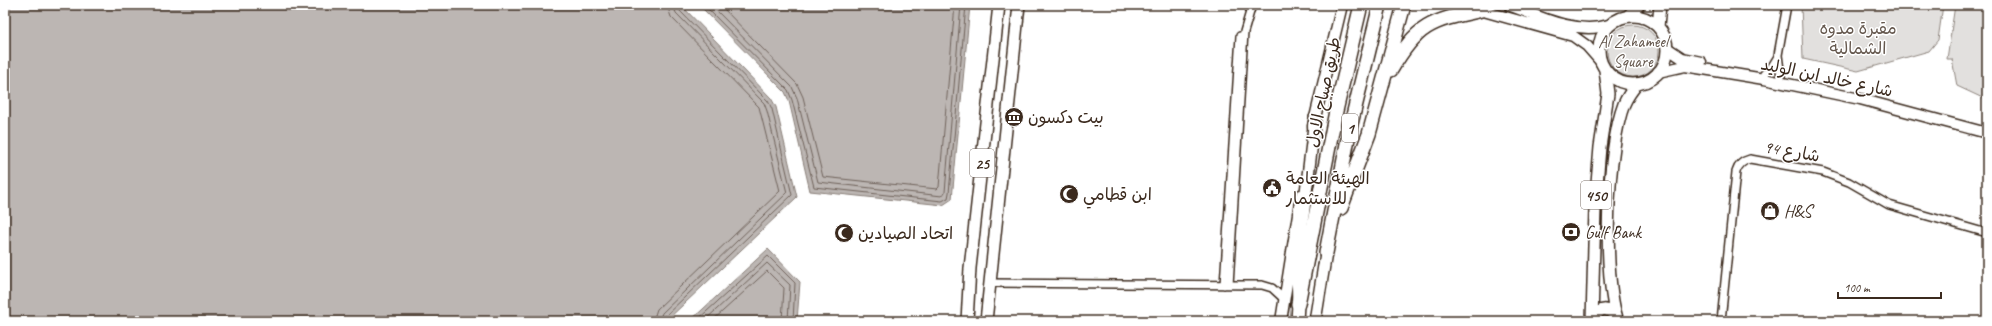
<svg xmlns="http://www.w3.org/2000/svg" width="1992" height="326" viewBox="0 0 1992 326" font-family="Caveat,'Playpen Sans Arabic',sans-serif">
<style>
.green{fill:#e2e0de;stroke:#8e857e}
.water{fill:#bcb6b3;stroke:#887e77}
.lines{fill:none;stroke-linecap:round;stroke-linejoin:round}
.shore{stroke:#6f625a;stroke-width:1}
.street-casing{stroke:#3b2a1e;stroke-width:10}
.secondary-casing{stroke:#3b2a1e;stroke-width:13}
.primary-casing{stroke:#3b2a1e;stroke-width:14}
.highway-casing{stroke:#3b2a1e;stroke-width:16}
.street{stroke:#fff;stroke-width:7}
.secondary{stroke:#fff;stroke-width:10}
.primary{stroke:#fff;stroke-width:11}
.highway{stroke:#fff;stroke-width:13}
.labels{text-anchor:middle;stroke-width:3;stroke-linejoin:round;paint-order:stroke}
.shield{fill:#fff;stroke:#766a62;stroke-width:1}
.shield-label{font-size:16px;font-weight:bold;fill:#3b2a1e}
.park-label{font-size:17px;fill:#65584e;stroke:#fff}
.street-label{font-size:17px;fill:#3b2a1e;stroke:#fff}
.poi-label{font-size:17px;fill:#3b2a1e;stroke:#fff;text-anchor:start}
</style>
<rect width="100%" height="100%" fill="#fff"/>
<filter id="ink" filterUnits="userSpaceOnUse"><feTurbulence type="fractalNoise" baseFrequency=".025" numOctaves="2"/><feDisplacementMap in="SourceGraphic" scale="8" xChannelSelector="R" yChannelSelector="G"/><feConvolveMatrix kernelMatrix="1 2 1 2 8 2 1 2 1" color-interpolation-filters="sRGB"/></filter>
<g filter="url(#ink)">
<path class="green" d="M1801 5H1943L1938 40 1929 51 1858 71 1803 59Z
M1955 5H1987V100L1957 86 1952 59H1947Z
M1607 51a26 26 0 1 1 52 0a26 26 0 1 1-52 0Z"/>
<path class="water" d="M5 5H681L771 98 776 107 797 197 666 321H5Z
M699 5H970L952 199 943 205 810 191 789 101 785 92Z
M768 249 800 282 797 321H690Z"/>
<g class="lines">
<path class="shore" d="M704 5 788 90 792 100 814 187 942 201 948 198 949 193 966 5
M711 5 792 87 797 98 818 182 942 196 945 192 961 5
M720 5 797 84 803 97 823 177 937 189 939 187 955 5
M653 321 657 309 780 191 759 107 671 17 667 5
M659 321 662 313 787 193 767 111 764 103 676 13 673 5
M664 321 665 316 792 195 772 109 768 101 679 10 678 5
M696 321 768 256 795 283 793 321
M704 321 767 263 790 285 788 321
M712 321 767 271 784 288 782 321"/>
<defs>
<path id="street" d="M1764 74 1771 68 1777 58
M1781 77 1778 55 1787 5
M989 283 1262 285 1272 288 1284 299
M1224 285 1240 36
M1229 285 1244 32 1252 5
M1721 321 1736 172C1738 165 1742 161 1750 159L1823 172 1849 182 1889 205 1987 233"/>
<path id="secondary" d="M1462 5 1573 36 1587 46 1601 62
M1509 5C1540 17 1576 35 1609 25
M1667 48 1682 58 1701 62
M1658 72 1685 66 1764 79 1860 99 1987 133
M1313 126 1342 5
M1281 321 1301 195"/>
<path id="primary" d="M1628 16 1639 5
M1599 50a34 34 0 1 1 68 0a34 34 0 1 1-68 0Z
M1658 27 1660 5
M1593 318C1601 307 1608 307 1617 318
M967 321 970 268 999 5
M986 321 1019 5
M1297 321 1298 304 1297 266 1315 118
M1315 321 1326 253
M1592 321 1595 208 1600 147 1608 94 1605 70
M1618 321C1602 277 1607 147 1624 104 1627 97 1632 90 1637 84"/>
<path id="highway" d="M1391 70C1418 23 1432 21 1482 10
M1341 208 1369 134 1404 5
M1326 253 1350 128 1380 5
M1298 304 1336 111 1361 5"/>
</defs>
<use href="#street" class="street-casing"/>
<use href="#secondary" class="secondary-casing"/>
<use href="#primary" class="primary-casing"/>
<use href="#highway" class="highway-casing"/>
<use href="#street" class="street"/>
<use href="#secondary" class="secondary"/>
<use href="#primary" class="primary"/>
<use href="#highway" class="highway"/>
</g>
</g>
<defs>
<symbol id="museum-disc" viewBox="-11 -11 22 22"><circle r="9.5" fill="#3b2a1e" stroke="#fff"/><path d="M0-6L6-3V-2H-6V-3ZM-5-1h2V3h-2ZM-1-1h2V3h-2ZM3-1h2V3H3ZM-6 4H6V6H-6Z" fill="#fff"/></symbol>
<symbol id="civic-disc" viewBox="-11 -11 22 22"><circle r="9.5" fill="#3b2a1e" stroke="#fff"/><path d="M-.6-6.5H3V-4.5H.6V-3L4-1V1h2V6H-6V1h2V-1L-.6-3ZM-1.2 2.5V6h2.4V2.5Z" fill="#fff"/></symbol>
<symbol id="mosque-disc" viewBox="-11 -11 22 22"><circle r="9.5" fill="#3b2a1e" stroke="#fff"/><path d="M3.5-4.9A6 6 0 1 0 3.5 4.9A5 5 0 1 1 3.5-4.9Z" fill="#fff"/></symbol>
<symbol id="shop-disc" viewBox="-11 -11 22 22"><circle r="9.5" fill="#3b2a1e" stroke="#fff"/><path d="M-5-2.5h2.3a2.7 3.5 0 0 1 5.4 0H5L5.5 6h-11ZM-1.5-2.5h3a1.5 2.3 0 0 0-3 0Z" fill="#fff"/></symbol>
<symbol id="bank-disc" viewBox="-11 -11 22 22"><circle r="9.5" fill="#3b2a1e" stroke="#fff"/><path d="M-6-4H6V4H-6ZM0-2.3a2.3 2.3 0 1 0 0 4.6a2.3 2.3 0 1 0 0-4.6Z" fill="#fff"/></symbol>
</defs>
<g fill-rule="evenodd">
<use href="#museum-disc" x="1003" y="106" width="22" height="22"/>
<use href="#civic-disc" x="1261" y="177" width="22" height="22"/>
<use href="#mosque-disc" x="1058" y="183" width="22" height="22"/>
<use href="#shop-disc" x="1759" y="200" width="22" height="22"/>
<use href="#bank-disc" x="1560" y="221" width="22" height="22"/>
<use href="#mosque-disc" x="833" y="222" width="22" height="22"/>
</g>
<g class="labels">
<g class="shield">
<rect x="1342" y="114" width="16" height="28" rx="3"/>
<rect x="970" y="149" width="24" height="28" rx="3"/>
<rect x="1581" y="181" width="30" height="28" rx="3"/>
</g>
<g class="shield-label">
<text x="1350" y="134">1</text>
<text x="982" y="169">25</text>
<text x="1596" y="201">450</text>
</g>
<g class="park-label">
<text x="1858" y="34">مقبرة مدوه<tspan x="1858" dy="20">الشمالية</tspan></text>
<text x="1633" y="47">Al Zahameel<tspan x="1633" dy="20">Square</tspan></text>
</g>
<g class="street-label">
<text transform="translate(1827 77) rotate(12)" y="6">شارع خالد ابن الوليد</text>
<text transform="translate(1323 92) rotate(-78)" y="6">طريق صباح الاول</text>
<text transform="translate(1792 151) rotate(10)" y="6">شارع 94</text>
</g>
<g class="poi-label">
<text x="1028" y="123">بيت دكسون</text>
<text x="1286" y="184">الهيئة العامة<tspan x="1286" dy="20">للاستثمار</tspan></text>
<text x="1083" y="200">ابن قطامي</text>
<text x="1784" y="217">H&amp;S</text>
<text x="1585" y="238">Gulf Bank</text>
<text x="858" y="239">اتحاد الصيادين</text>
</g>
</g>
<rect width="1992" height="326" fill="none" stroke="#fff" stroke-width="20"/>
<rect x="10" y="10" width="1972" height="306" fill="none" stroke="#3b2a1e" stroke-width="1.5" filter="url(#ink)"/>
<path d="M1838 292v6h103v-6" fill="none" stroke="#3b2a1e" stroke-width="2"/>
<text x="1844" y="292" font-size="12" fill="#3b2a1e" stroke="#ffffff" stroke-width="3" paint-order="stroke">100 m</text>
</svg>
